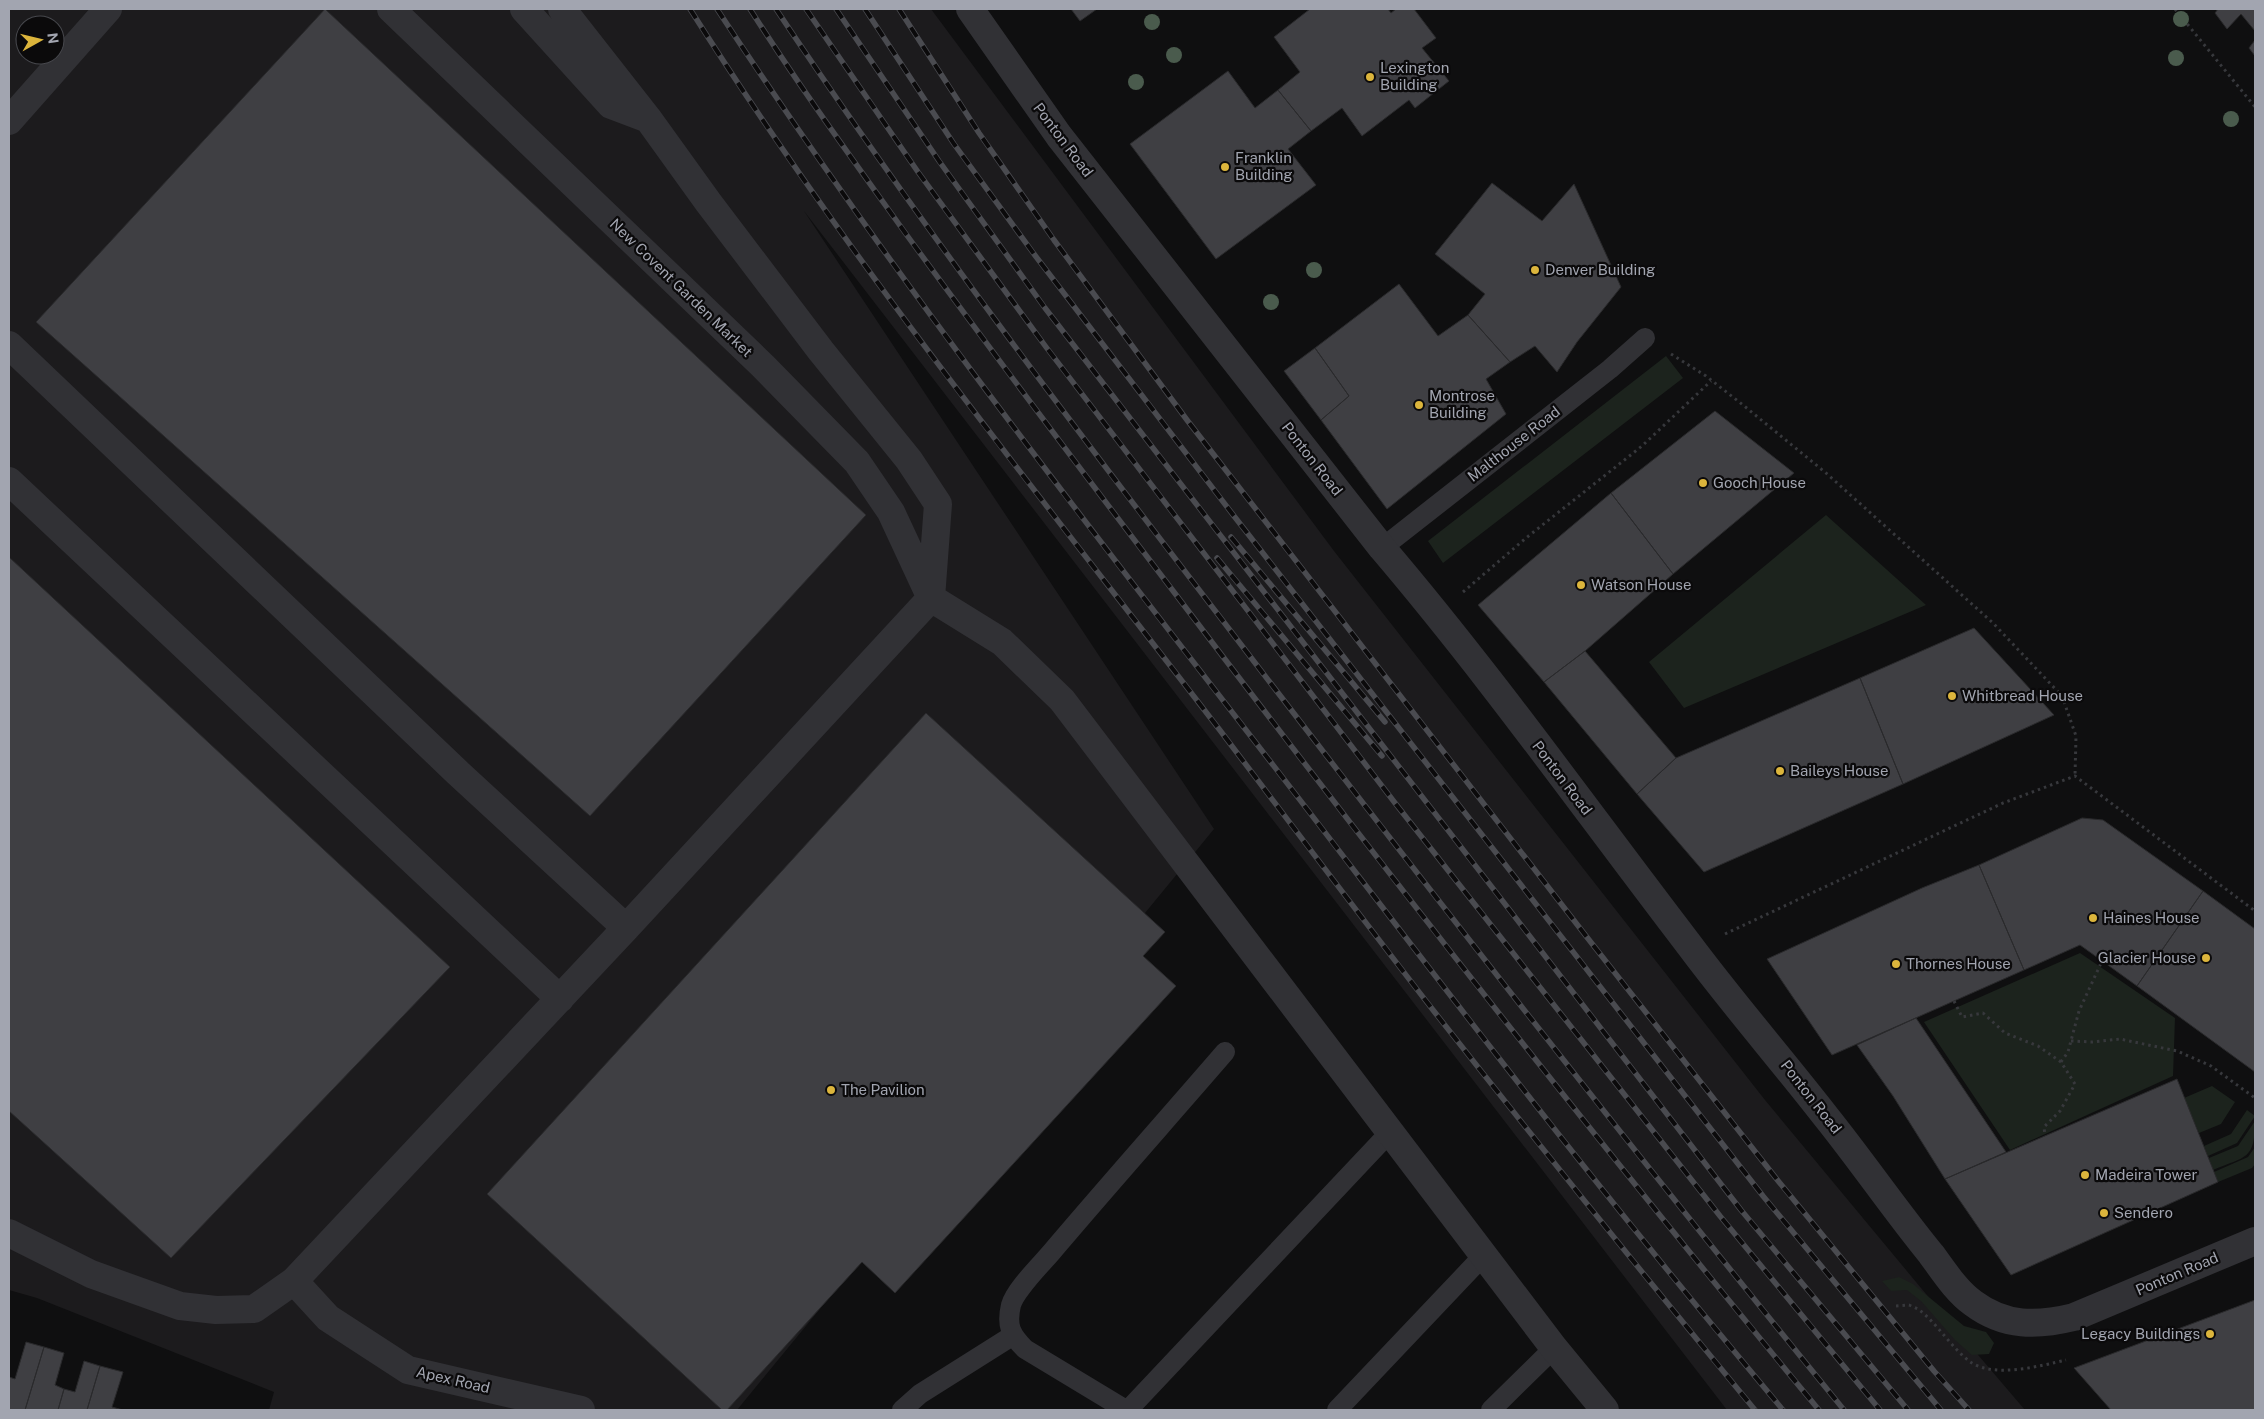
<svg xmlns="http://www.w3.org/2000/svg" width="2264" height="1419" viewBox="0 0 2264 1419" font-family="'Public Sans',sans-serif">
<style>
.built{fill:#1c1b1d;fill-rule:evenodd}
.green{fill:#1c231d}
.building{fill:#3f3f43;stroke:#2a2a2c}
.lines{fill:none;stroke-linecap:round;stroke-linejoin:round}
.path{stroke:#37383c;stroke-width:3;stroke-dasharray:2.5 4;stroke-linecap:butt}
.service{stroke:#313135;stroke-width:20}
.minor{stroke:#313135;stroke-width:28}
.rail-casing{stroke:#4a4b50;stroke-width:5.5}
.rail{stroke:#0b0a0b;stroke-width:4;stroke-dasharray:11;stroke-linecap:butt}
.tree{fill:#4a5b4d}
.poi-dot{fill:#dcb53c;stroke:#0b0a0b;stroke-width:2}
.labels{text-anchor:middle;stroke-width:4.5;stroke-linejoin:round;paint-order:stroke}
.poi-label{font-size:15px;fill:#a2a5b0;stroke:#0b0a0b;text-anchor:start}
.street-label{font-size:15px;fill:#a2a5b0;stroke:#0b0a0b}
</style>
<rect width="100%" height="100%" fill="#0f0f10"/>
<path class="built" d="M9 9H931L1334 551 1765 1100 1921 1288 2025 1410H1727L804 211 1214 829 737 1410H269L274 1392 37 1298 9 1290ZM25 25H55V55H25Z"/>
<path class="green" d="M1666 356 1683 378 1443 563 1428 541Z
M1826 515 1926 605 1684 708 1649 662Z
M2080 953 2175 1018 2173 1076 2010 1150 1924 1022Z
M2212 1086 2235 1102 2221 1124 2199 1133 2184 1098Z
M2247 1110 2255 1116 2237 1143 2208 1156 2204 1146 2231 1134Z
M2255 1121C2255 1160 2246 1156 2213 1170L2209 1158 2238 1146Z
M2255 1147V1164L2252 1168 2218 1182 2214 1172 2248 1157Z
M1899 1277 1913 1284 1964 1326 1986 1332 1994 1343 1989 1354 1972 1355 1955 1340 1921 1301 1907 1290 1891 1291 1882 1281Z"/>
<path class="building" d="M325 9 866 515 590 816 36 322Z
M1071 9H1097L1080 21Z
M1310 9H1388L1391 13 1396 9H1414L1436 38 1422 48 1449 81 1415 108 1409 100 1362 136 1342 108 1311 131 1278 90 1300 72 1274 37Z
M2218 9H2255V31L2241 14 2227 29 2215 13Z
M2255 40V56L2249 48Z
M1228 71 1255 108 1278 90 1311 131 1288 149 1316 185 1216 259 1130 144Z
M1492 183 1542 221 1574 184 1621 287 1577 342 1557 372 1535 346 1510 362 1468 315 1485 294 1435 254Z
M1399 284 1438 336 1468 315 1510 362 1486 379 1506 414 1387 509 1321 420 1349 396 1315 348Z
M1315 348 1349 396 1321 420 1284 371Z
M1715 411 1794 473 1673 574 1611 493Z
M1611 493 1673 574 1585 651 1544 682 1478 605Z
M9 557 450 967 171 1258 9 1111Z
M1974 628 2054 715 1903 784 1860 678Z
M1585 651 1676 758 1637 794 1544 682Z
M1860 678 1903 784 1704 872 1637 794 1676 758Z
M926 713 1165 932 1143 956 1176 986 895 1293 862 1262 727 1410H722L487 1194Z
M2082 818 2103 820 2203 891 2137 986 2080 945 2024 970 1979 865Z
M1979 865 2024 970 1832 1055 1767 959 1922 888Z
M2203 891 2255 929V1072L2137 986Z
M1916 1018 2006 1152 1945 1179 1893 1096 1857 1045Z
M2177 1079 2218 1182 2011 1275 1945 1179Z
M2255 1300V1410H2111L2074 1368Z
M26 1342 44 1347 25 1410H9V1377L15 1379Z
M44 1347 64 1353 55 1385 64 1389 58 1410H25Z
M84 1361 100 1366 87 1410H58L64 1389 75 1392Z
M100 1366 123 1372 112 1407 123 1410H87Z"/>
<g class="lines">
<path class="path" d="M2175 9 2255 107
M1671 354 1706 376 1743 405 1826 473 1993 623 2062 696 2076 736 2075 776
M1463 592 1526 538 1642 446 1711 381
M1725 934 2003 803 2075 776 2255 911
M1954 1001 1962 1017 1983 1013 2005 1033 2038 1046 2061 1062 2075 1084 2060 1111 2044 1127 2045 1136
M2071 1041 2092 1042 2120 1039 2177 1051 2211 1066 2255 1098
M2061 1062 2068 1052 2079 1011 2102 961
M1896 1306 1909 1305 1918 1309C1937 1323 1950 1346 1969 1361 1992 1379 2040 1366 2066 1360"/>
<path class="service" d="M1382 548 1610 369 1645 338
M902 1410 920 1394 1012 1336
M1126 1410 1025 1349C1011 1335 1006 1326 1011 1305 1016 1288 1044 1262 1055 1248 1111 1182 1168 1118 1225 1052
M1128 1410 1391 1131
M1337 1410 1484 1255
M1491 1410 1554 1348"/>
<path class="minor" d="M391 9 763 366 857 462 891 512 930 596
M524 9 611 105 648 119
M970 9 1059 136 1382 548C1491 676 1588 813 1690 946 1734 1005 1782 1060 1827 1118 1863 1163 1895 1210 1931 1254 1943 1270 1956 1291 1973 1303 2005 1327 2037 1326 2074 1317L2255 1241
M9 121 108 9
M9 345 457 772 626 928
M9 481 560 999
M931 598 1002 642 1062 700 1554 1348 1605 1410
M9 1233 91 1274 180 1306 216 1310 254 1309 294 1281 626 928 931 598 938 504 909 460 821 351 708 202 649 120 562 9
M294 1281 328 1318 408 1370 581 1410"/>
<defs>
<path id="rail" d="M690 9C849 261 1038 493 1219 729 1290 823 1361 917 1433 1010 1539 1145 1646 1278 1755 1410
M717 9C884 263 1070 503 1256 743 1386 911 1514 1081 1648 1246 1692 1301 1738 1356 1783 1410
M750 9C799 86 853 160 906 234 990 349 1075 462 1161 575 1375 858 1593 1137 1819 1410
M776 9C920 225 1078 432 1236 638 1435 898 1637 1156 1844 1410
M806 9 918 172 1046 347 1395 803 1720 1216 1880 1410
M836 9 939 161 1045 308 1741 1210 1908 1410
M865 9 954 144 1034 254 1234 516 1763 1196 1941 1410
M899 9 979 133 1054 240 1187 420 1586 936 1779 1182 1934 1371 1969 1410
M1231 537 1385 722
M1217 558 1382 756"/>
</defs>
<use href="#rail" class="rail-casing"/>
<use href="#rail" class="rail"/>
</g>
<g class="tree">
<circle cx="2181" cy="19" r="8"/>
<circle cx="1152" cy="22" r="8"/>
<circle cx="1174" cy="55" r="8"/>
<circle cx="2176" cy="58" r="8"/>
<circle cx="1136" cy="82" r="8"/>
<circle cx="2231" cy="119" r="8"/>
<circle cx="1314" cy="270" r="8"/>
<circle cx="1271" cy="302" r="8"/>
</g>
<g class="poi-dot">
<circle cx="1370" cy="77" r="5"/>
<circle cx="1225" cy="167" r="5"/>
<circle cx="1535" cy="270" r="5"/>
<circle cx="1419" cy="405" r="5"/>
<circle cx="1703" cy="483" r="5"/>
<circle cx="1581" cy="585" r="5"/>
<circle cx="1952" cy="696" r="5"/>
<circle cx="1780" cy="771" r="5"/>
<circle cx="2093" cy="918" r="5"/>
<circle cx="2206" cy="958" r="5"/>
<circle cx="1896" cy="964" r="5"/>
<circle cx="831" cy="1090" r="5"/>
<circle cx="2085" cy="1175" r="5"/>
<circle cx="2104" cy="1213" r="5"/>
<circle cx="2210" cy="1334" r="5"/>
</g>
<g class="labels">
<g class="poi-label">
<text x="1380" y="73">Lexington<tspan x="1380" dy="17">Building</tspan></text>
<text x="1235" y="163">Franklin<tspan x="1235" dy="17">Building</tspan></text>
<text x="1545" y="275">Denver Building</text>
<text x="1429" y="401">Montrose<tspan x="1429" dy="17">Building</tspan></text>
<text x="1713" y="488">Gooch House</text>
<text x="1591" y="590">Watson House</text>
<text x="1962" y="701">Whitbread House</text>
<text x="1790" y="776">Baileys House</text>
<text x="2103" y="923">Haines House</text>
<text x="2196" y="963" text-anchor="end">Glacier House</text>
<text x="1906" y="969">Thornes House</text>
<text x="841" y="1095">The Pavilion</text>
<text x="2095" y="1180">Madeira Tower</text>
<text x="2114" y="1218">Sendero</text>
<text x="2200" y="1339" text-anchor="end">Legacy Buildings</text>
</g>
<g class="street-label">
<text transform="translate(1063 140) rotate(53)" y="5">Ponton Road</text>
<text transform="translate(681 288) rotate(44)" y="5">New Covent Garden Market</text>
<text transform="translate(1514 444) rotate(-38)" y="5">Malthouse Road</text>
<text transform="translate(1312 459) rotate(52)" y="5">Ponton Road</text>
<text transform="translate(1562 778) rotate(53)" y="5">Ponton Road</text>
<text transform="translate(1811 1097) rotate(52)" y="5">Ponton Road</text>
<text transform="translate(2177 1274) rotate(-23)" y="5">Ponton Road</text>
<text transform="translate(453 1380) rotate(13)" y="5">Apex Road</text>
</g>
</g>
<rect width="2264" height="1419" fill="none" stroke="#a2a5b0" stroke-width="20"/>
<g transform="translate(40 40) rotate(82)"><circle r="24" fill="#0b0a0b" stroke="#47484d"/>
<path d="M0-4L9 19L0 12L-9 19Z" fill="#dcb53c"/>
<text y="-8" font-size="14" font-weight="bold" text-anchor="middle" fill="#a2a5b0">N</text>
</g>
</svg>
